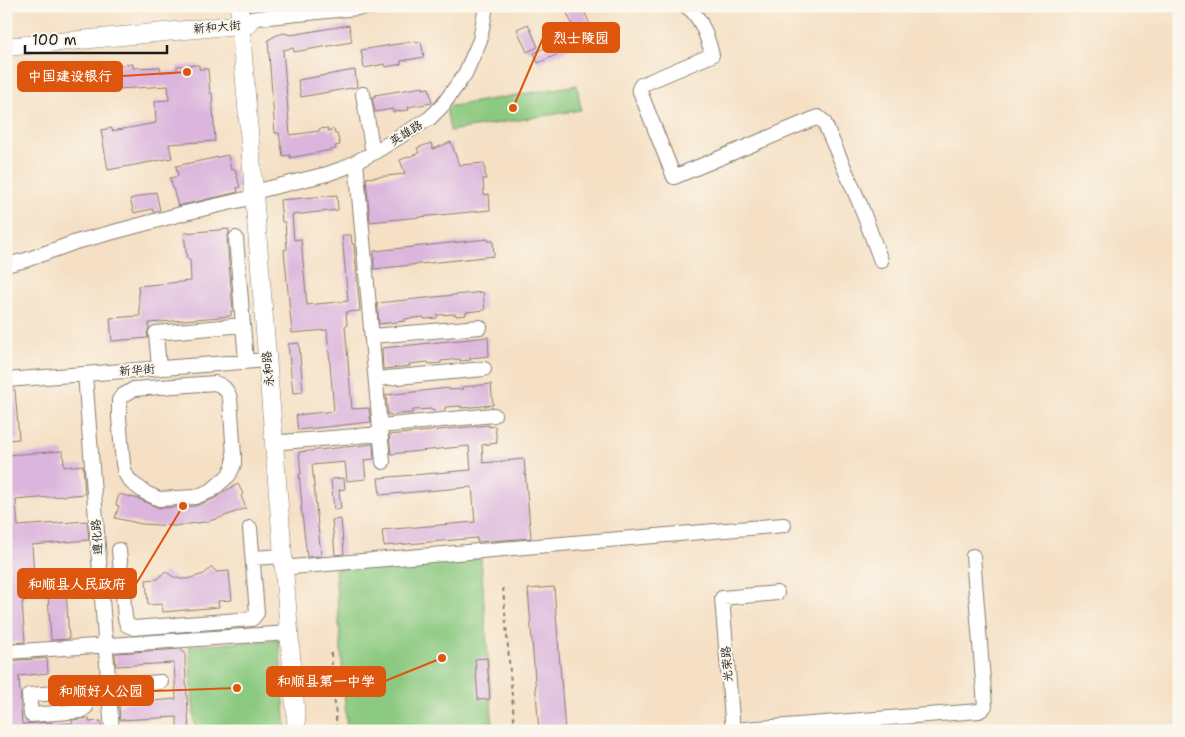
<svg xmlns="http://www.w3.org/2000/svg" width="1185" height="737" viewBox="0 0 1185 737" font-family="'Shantell Sans','LXGW WenKai TC',sans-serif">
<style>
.green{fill:#8bc980;stroke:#54724e}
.building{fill:#dbb5dd}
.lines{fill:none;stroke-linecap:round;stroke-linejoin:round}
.minor-casing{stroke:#887e70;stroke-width:16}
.major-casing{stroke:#887e70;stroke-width:19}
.path{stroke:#887e70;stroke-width:2;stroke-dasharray:4 4;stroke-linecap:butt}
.minor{stroke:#fff;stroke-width:14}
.major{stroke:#fff;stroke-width:18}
.labels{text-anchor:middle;stroke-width:4;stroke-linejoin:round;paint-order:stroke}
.street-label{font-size:12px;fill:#1c1c1c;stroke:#fbf7ec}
.leader{fill:none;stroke:#de560d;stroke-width:2}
.callout-dot{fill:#de560d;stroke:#fbf7ec;stroke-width:2}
.callout{fill:#de560d;stroke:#de560d;stroke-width:2}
.callout-label{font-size:14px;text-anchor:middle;font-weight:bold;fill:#fff}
</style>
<rect width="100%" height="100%" fill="#fbf7ec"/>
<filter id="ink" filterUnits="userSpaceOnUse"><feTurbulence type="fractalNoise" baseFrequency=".02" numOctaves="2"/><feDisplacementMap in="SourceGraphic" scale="10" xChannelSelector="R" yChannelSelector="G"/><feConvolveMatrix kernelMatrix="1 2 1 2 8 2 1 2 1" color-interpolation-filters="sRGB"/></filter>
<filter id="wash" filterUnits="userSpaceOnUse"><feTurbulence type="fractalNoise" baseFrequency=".0096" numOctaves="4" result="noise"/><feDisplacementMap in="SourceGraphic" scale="20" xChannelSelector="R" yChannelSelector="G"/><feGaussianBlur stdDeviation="1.12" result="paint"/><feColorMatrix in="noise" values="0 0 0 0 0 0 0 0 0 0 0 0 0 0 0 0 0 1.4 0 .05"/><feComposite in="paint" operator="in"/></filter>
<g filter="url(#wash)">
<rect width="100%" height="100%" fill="#f5e0c5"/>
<path class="green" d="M577 85 581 110 450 131 446 107Z
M481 558 493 731H347L335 569Z
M279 640 286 731H195L189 646Z"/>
<g id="blocks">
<path class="building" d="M564 6H582L591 27 576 33Z
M528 24 538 47 527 52 517 29Z
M349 25 352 42 294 52 293 48 283 50 290 135 319 131V129L328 128V131L334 129 335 134H337L340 145 335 146 336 149 290 158V155L283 156 279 133H275L268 40 277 35 284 33 291 35Z
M578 33 583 43 538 63 534 53Z
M416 41V43L421 42 424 57 401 61V64L386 67 385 64 364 68 361 50Z
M133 64V68L160 67 161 72 177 71V66L199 65V69H208L210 93H212L215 141 169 144 172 158 108 170 101 130 112 128V131L156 123 155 101 169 100 168 86 101 90 100 70H106V66Z
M355 70 357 87 301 97 298 80Z
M423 87V89L429 88 432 103 408 107 409 110 393 112V109L375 112 372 97H375V95Z
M451 142 459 165 484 163 486 179H483L484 195 489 194 490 210 370 222 366 178 405 174 400 160 419 153 417 148 431 143 433 149Z
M228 155 231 170 235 169 240 187 237 188 238 192 178 206 170 178 178 176 176 166Z
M156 192 160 210 153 212 152 209 134 213 130 199Z
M337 195 338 210 292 215 294 240 301 239 307 305 348 301 342 235H351L352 244H354L360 311 346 312 347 326H345L352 409 369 408 371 422 298 430 296 415 334 411 327 330 292 333 284 250 287 249 285 222H282L280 200Z
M229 229V233L227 239 233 311H231V316L149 323V328L147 333 148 338 112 341 110 318 140 316 138 286 191 281 190 259H187L184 233Z
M488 239V241H493L494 256 374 269V251Z
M483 292 485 310 466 312V315L456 316V314L437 315V318L424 319V317L405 319V321L379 324 377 303Z
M488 337 489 356 470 358 471 360 460 361V359L441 361V363L429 364 428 362 409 364 410 366 383 369 382 348Z
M299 343 303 392 293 393 288 344Z
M491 384 493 405 461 408V406L445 407V410L432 411V409L413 410V413L388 415 386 395 449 388V390L463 389 462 387Z
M6 390H15L19 439 7 440Z
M489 425V427L495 426 497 443 482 445 483 463 524 459 531 538 477 542V538L384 546 382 530 475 522 472 487 380 495 378 478 471 470 469 446 391 454 389 435Z
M373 444 374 459 364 460 366 479 347 481 345 462 312 465 321 556 307 557 301 506 302 505 299 474H301L299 452Z
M63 451 64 467 83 465 85 494 16 500 18 526 87 521 89 540 32 545 34 574 65 572 69 639 51 640 48 595 23 597 24 602H22L25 642 6 643V455Z
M344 478 345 489 339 490 341 509 334 510 331 479Z
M238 484 243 494 241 496 246 508 220 518 205 522 174 526 142 524 115 518 119 506 116 505 119 494 139 499 159 508 195 506 216 498 225 491Z
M341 519 344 554 335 555 332 520Z
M212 567 217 572 229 571 232 600 218 601 219 607 163 612 162 604 148 605 146 580 158 579 165 571 172 576 180 579H187L204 574Z
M554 587 565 731H539L528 589Z
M182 649V652H185V665L189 728H187V731H177V717L120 720 119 705H123V703L134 702V704L152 703V701L176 699 174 663 116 666 115 653Z
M47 658 48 673 19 676 22 724 51 722 52 725 73 723 72 720 89 718V722L101 721 102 731H6V661Z
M487 658 490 699 478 700 475 659Z"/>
</g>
</g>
<g filter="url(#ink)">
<use href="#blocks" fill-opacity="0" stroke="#887e70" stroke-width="1"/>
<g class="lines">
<defs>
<path id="minor" d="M686 6C701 16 708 38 712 55L641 85 639 89 674 177 818 117 824 122 860 204 881 261
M249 19 377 6
M363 94 373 153
M356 162 383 462
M262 190 327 174 344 168 375 152 430 118 442 106 465 74 480 40 486 6
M6 265 26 260 76 242 185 213 254 197
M243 325 246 361
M372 336 480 327
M159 368 156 333 243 325 236 238
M85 374 112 731
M376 379 484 369
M6 380 267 360
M215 383C224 386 227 390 230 398L234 456V464L229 475 212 490 203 494 195 497 159 499 146 493 132 483 128 478 125 473 123 464 119 417V400L122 396 134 389Z
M380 426 494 415
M282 442 381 434
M119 550 125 618 127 625 134 628 252 619 257 613 250 528
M253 558 283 556
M292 567 784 525
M6 652 289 633
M109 686 161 682
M84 691 86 707 81 711 31 715 29 695Z
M733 730 979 711 982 709 985 706 973 556
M733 731 722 598 777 593"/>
<path id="major" d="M239 6 297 731
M6 47 249 24"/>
</defs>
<use href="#minor" class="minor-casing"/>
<use href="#major" class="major-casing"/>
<path class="path" d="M503 588 515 731
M331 653 337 731"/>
<use href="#minor" class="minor"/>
<use href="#major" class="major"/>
</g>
</g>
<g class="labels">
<g class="street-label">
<text transform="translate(217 27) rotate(-5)" y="4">新和大街</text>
<text transform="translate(406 133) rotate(-32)" y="4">英雄路</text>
<text transform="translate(268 369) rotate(-95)" y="4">永和路</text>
<text transform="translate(137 370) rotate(-4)" y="4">新华街</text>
<text transform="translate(97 537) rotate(-94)" y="4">遵化路</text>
<text transform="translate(727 664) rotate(-94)" y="4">光荣路</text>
</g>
</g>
<path class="leader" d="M513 108L543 38M187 72L122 76M183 506L136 584M442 658L385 681M237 688L153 691"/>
<g class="callout-dot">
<circle cx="513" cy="108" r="5"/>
<circle cx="187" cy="72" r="5"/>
<circle cx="183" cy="506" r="5"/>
<circle cx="442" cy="658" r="5"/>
<circle cx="237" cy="688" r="5"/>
</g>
<g class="callout">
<rect x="543" y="23" width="76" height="29" rx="5"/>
<rect x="18" y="62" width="104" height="29" rx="5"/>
<rect x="18" y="569" width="118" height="29" rx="5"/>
<rect x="267" y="667" width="118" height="29" rx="5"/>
<rect x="49" y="676" width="104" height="29" rx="5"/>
</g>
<g class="callout-label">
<text x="581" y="43">烈士陵园</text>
<text x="70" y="81">中国建设银行</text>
<text x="77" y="589">和顺县人民政府</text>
<text x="326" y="686">和顺县第一中学</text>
<text x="101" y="696">和顺好人公园</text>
</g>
<rect width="1185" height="737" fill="none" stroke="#fbf7ec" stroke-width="25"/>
<path d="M25 45v8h142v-8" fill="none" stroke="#1c1c1c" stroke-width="2.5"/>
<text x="32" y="45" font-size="15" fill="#1c1c1c" stroke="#fbf7ec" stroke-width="4" paint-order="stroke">100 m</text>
</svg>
